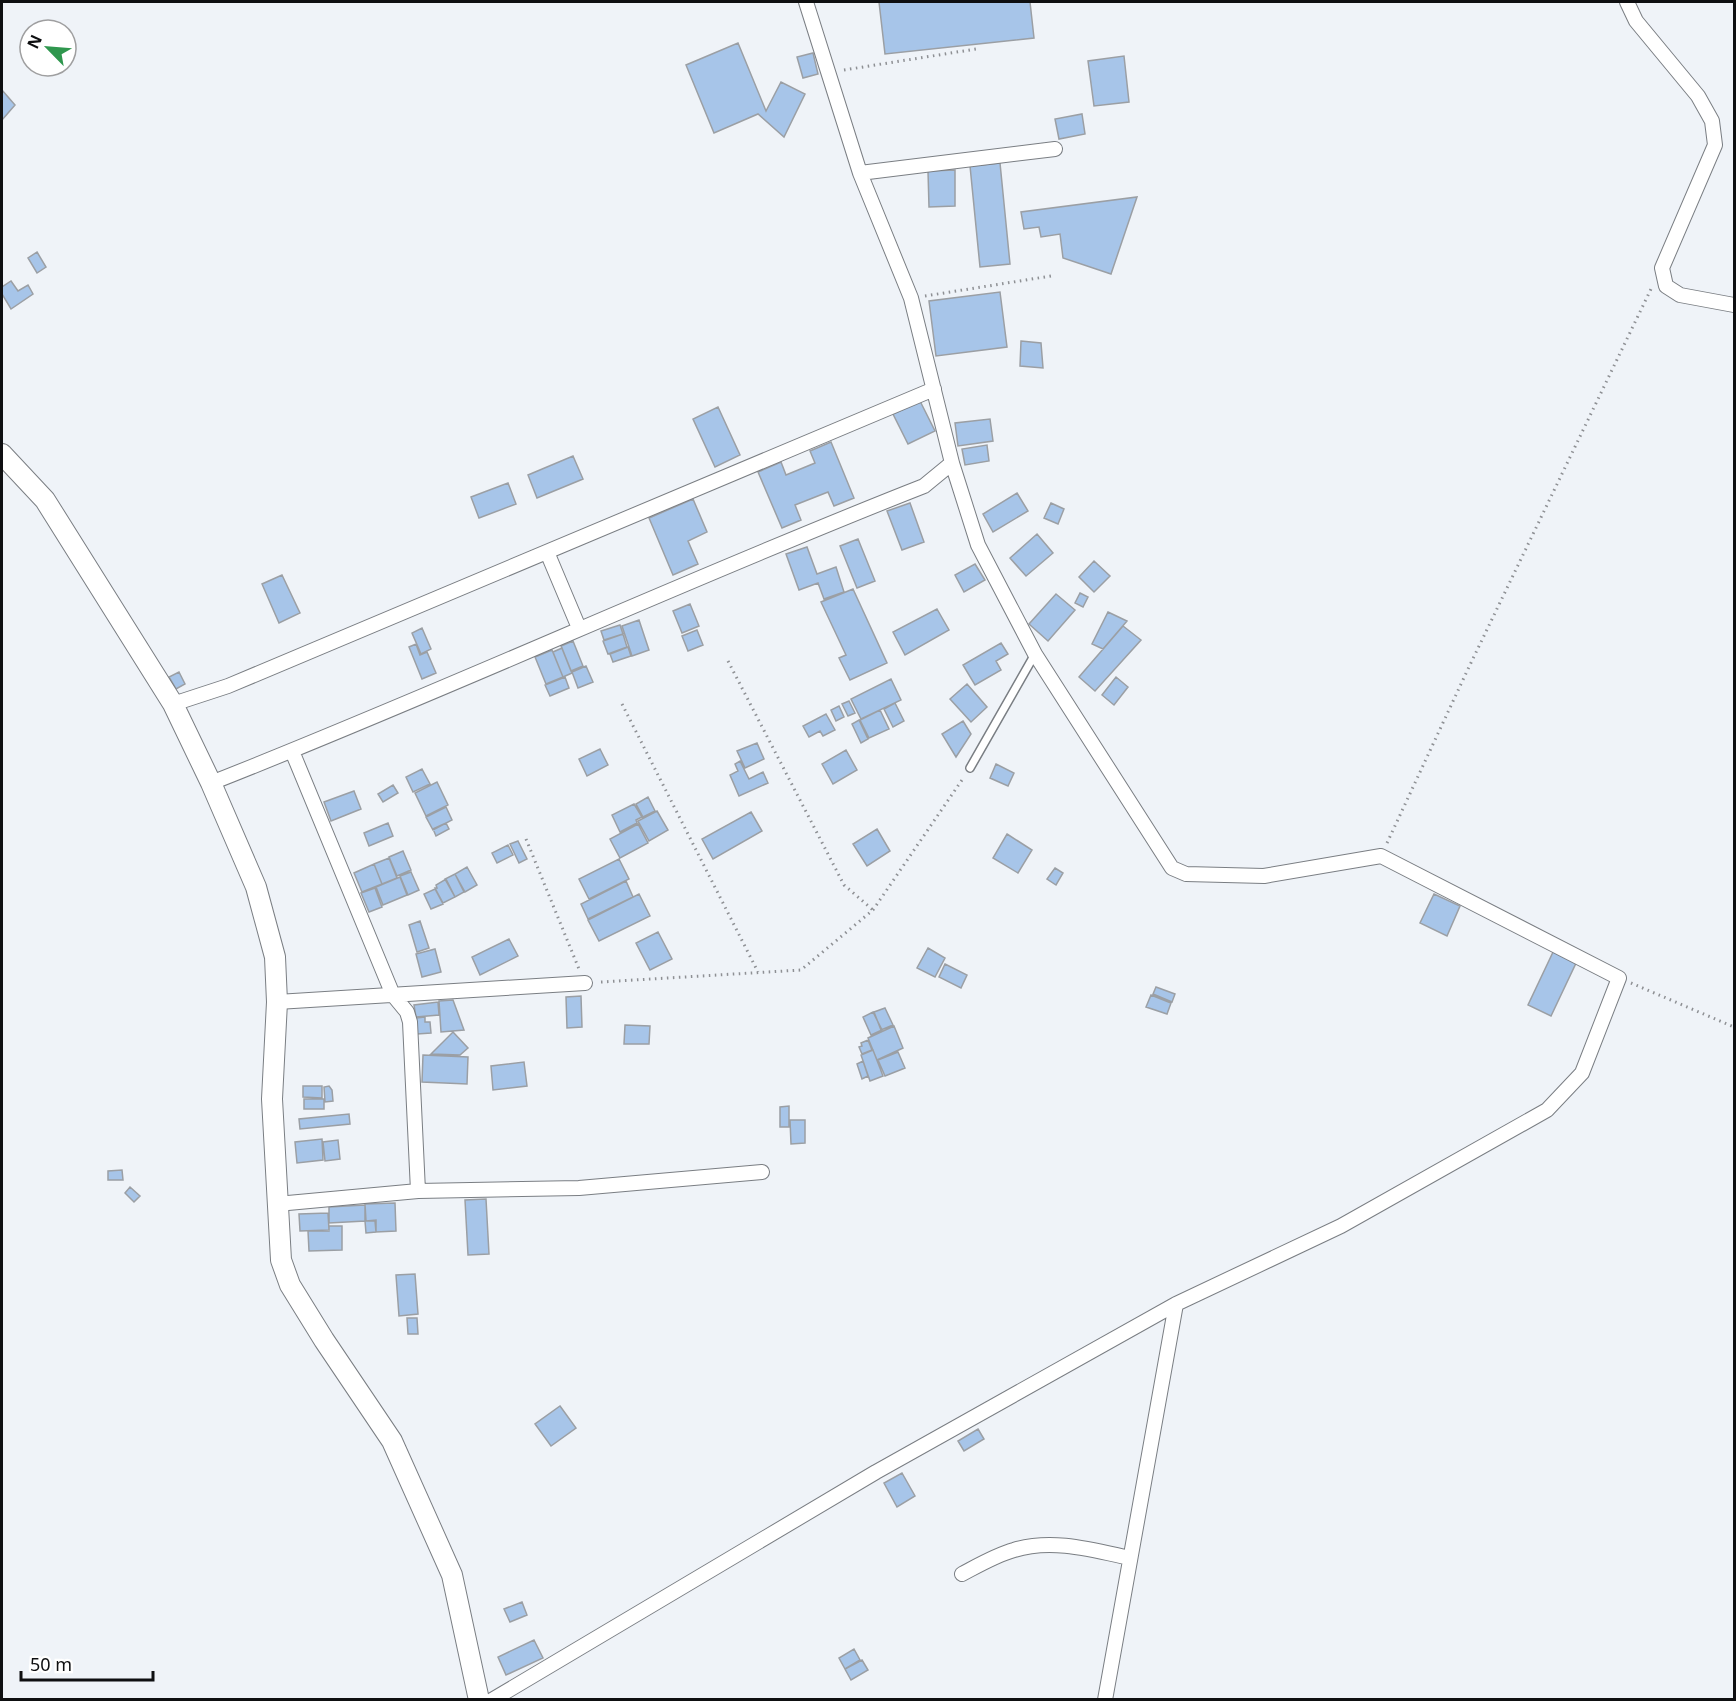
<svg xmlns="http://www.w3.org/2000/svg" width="1736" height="1701" viewBox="0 0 1736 1701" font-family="'Noto Sans',sans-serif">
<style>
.building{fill:#a7c5e9;stroke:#9b9fa4;stroke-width:1.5}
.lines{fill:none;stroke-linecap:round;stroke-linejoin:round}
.lane-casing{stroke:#7a7e83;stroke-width:10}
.street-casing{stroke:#7a7e83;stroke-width:16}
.secondary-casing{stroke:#7a7e83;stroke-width:22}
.path{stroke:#8e9094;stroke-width:3;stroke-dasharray:1.5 4.5;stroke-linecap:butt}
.lane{stroke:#fff;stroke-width:7}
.street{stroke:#fff;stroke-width:14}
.secondary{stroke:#fff;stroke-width:20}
</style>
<rect width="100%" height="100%" fill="#eff3f8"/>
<path class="building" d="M879 2H1030L1034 38 885 54Z
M738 43 766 111 781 82 805 94 784 137 758 114 714 133 686 65Z
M813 53 818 74 803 78 797 57Z
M1124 56 1129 102 1094 106 1088 61Z
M2 90 15 105 2 120Z
M1082 114 1085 134 1059 139 1055 119Z
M1000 163 1010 264 980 267 970 166Z
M955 170V206L929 207 928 171Z
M1137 197 1111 274 1063 258 1060 234 1041 237 1039 227 1024 229 1021 212Z
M37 252 46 267 37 273 28 258Z
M11 281 18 291 28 285 33 294 11 309 2 294V287Z
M1000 292 1007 347 936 356 929 301Z
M1021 341 1041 343 1043 368 1020 366Z
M920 401 935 431 908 444 893 414Z
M718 407 740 455 715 467 693 419Z
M990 419 993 441 958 446 955 423Z
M831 442 854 498 834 506 828 492 795 505 801 520 782 528 758 472 781 462 786 475 815 463 810 451Z
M987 445 989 461 965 465 962 449Z
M573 456 583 479 537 498 528 475Z
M508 483 516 504 479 518 471 497Z
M1017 493 1028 511 993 532 983 514Z
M693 499 707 532 688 541 698 564 673 575 649 518Z
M910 503 924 542 902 550 887 511Z
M1051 503 1064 509 1058 524 1044 518Z
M1037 534 1053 553 1026 576 1010 558Z
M858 539 875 581 857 588 840 546Z
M807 547 817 574 836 567 844 592 824 599 818 583 799 590 786 554Z
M1094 561 1110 576 1094 592 1079 577Z
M975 564 985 580 964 592 955 575Z
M282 575 300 613 279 623 262 584Z
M853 589 887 663 850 680 839 658 846 655 821 602Z
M1080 593 1088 597 1083 607 1075 603Z
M1056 594 1075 610 1048 641 1029 624Z
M690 604 699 626 682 633 673 611Z
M937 609 949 630 905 655 893 632Z
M1108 612 1127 621 1103 649 1092 644Z
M639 620 649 650 632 656 622 626Z
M620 625 623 634 604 640 601 631Z
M1123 626 1141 640 1095 691 1079 677Z
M422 628 431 649 421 654 412 633Z
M697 630 703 645 688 651 682 636Z
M623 634 627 647 608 654 603 641Z
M573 641 583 666 571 671 561 646Z
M1001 643 1008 654 996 661 1001 670 975 685 963 665Z
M416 644 420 655 427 652 436 673 422 679 409 647Z
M628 647 631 656 613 662 610 654Z
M562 648 572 673 563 677 553 652Z
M552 650 563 677 546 684 535 657Z
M586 666 593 682 578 688 572 672Z
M179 672 185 684 176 689 169 677Z
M565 677 569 688 550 696 545 685Z
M1116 677 1128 687 1114 705 1102 695Z
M891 679 901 700 861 719 851 699Z
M967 684 987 707 971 722 950 699Z
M849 701 855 713 848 716 842 704Z
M895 703 904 721 893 727 884 709Z
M839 706 844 717 836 721 831 710Z
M880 710 889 729 869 738 860 720Z
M826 714 835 730 823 736 820 731 809 737 803 726Z
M859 720 868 739 861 743 852 724Z
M963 721 971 734 956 757 942 734Z
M757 743 764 759 745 768 737 751Z
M600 749 608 765 587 776 579 759Z
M846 750 857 770 833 784 822 764Z
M740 761 749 779 763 772 768 783 739 796 730 775 738 771 735 764Z
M996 764 1014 773 1008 786 990 778Z
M422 769 430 784 413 792 406 777Z
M437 782 448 805 426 816 415 793Z
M393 785 398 793 383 802 378 794Z
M354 791 361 809 331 821 324 802Z
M648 797 655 811 643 817 636 804Z
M634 804 642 817 636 820 637 823 620 832 612 815Z
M446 807 452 820 433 830 426 817Z
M657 811 668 830 649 841 638 821Z
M751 812 762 831 713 859 702 839Z
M388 823 393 836 369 846 364 833Z
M446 823 449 829 436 836 433 829Z
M638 824 648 843 620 858 610 839Z
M877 829 890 851 867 866 853 844Z
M1007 834 1032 850 1018 873 993 858Z
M518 841 527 859 519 863 510 844Z
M508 845 513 855 497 863 492 853Z
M403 851 411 870 397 876 389 857Z
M389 858 397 878 382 884 374 864Z
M619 859 629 879 589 899 579 879Z
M374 864 382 884 362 892 354 873Z
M467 867 477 885 465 892 455 874Z
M1055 868 1063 873 1056 885 1047 879Z
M411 872 419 890 408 895 400 876Z
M455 874 464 892 455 897 445 879Z
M400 877 407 895 383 905 376 887Z
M446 879 455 897 443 903 435 888H437L436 885Z
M626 881 633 897 588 919 581 904Z
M375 888 382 907 369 912 361 893Z
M435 889 443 904 431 909 424 894Z
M639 894 650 916 599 941 588 920Z
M1434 894 1460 906 1447 936 1420 923Z
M420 921 429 948 417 952 409 925Z
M658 932 672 959 650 970 636 943Z
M509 939 518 956 480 975 472 957Z
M928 948 945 958 935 977 917 968Z
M435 949 441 972 422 977 416 954Z
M1554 950 1577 961 1551 1016 1528 1005Z
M945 964 967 975 961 988 939 977Z
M1156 987 1175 994 1172 1002 1153 994Z
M1151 995 1171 1003 1167 1014 1146 1007Z
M581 996 582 1027 567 1028 566 997Z
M453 1000 464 1030 441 1032 439 1001Z
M438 1002 439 1015 416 1017 414 1005Z
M885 1008 893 1025 881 1030 874 1012Z
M873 1012 882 1030 871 1035 863 1017Z
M425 1017V1022H430L431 1033 417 1034 416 1018Z
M625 1025 650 1026 649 1044H624Z
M894 1026 903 1048 877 1060 868 1038Z
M453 1032 468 1048 460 1055 431 1054Z
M868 1040 872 1050 862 1054 859 1047 862 1046 861 1043Z
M873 1050 883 1076 870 1081 861 1055Z
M898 1052 905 1068 885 1076 878 1060Z
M423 1055 468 1057 467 1084 422 1082Z
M863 1061 868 1076 862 1079 857 1064Z
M524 1062 527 1086 493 1090 491 1066Z
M303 1086H322V1098L303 1097Z
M329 1086 332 1090 333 1101 325 1102 324 1087Z
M304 1099H324V1109H304Z
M789 1106V1127H780V1107Z
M349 1114 350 1124 300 1129 299 1119Z
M790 1120H805V1143L791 1144Z
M322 1139 323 1160 297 1163 295 1142Z
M338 1140 340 1159 325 1161 323 1142Z
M122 1170 123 1180H108V1171Z
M130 1187 140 1196 134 1202 125 1193Z
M486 1199 489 1254 468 1255 465 1200Z
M395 1203 396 1231 376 1232V1220L366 1221 365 1204Z
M365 1205V1221L329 1223V1207Z
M328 1213 329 1230 300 1231 299 1214Z
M365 1221H375L376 1232 366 1233Z
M329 1226H342V1250L309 1251 308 1231H329Z
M415 1274 418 1314 399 1316 396 1275Z
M407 1318H417L418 1334H408Z
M560 1406 576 1428 551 1446 535 1424Z
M978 1429 984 1439 964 1451 958 1441Z
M902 1473 915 1496 897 1507 884 1483Z
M522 1602 527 1615 510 1622 504 1609Z
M534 1640 543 1658 506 1675 498 1657Z
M854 1649 860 1660 845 1669 839 1658Z
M862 1660 868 1670 851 1680 845 1669Z"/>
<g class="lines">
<defs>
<path id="lane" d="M970 768 1035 654"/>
<path id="street" d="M1627 2 1636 21 1698 96 1712 121 1715 145 1662 268 1666 286 1680 295 1734 305
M860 173 1055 149
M547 552 579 628
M173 704 228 686 934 389
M292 751 393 995 407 1012 410 1022 418 1191
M211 783C450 689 684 580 924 486L952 463
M277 1002 585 983
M277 1204 418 1191 579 1188 762 1172
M962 1574C979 1565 996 1555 1014 1550 1052 1538 1093 1550 1130 1558
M492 1700 876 1472 1176 1304 1341 1226 1547 1110 1582 1073 1619 978 1381 856 1264 876 1186 874 1172 868 1035 654 978 545 952 463 911 298 860 173 806 2
M1105 1700 1176 1304"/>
<path id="secondary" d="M2 454 45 500 173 704 211 783 256 887 275 957 277 1002 272 1099 281 1260 290 1285 324 1340 392 1441 452 1575 479 1700"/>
</defs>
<use href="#lane" class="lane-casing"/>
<use href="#street" class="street-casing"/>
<use href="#secondary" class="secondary-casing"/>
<path class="path" d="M844 70 976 49
M925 296 1051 276
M728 661 844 885 873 910
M622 704 758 972
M526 839 579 969
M1387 843 1468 669 1651 289
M601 982 801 970 873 910 964 777
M1631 983 1734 1027"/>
<use href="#lane" class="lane"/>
<use href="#street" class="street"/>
<use href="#secondary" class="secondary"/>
</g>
<rect width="1736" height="1701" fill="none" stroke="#0e0f11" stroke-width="6"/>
<g transform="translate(48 48) rotate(295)"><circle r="28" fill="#ffffff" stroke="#9f9fa0" stroke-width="1.5"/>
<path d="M0-4.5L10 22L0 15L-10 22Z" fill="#2f974e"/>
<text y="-9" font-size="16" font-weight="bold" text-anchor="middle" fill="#0e0f11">N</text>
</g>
<path d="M21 1671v9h132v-9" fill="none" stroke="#0e0f11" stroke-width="3"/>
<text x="30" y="1671" font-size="18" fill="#0e0f11" stroke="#ffffff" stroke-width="4.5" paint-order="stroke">50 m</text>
</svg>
